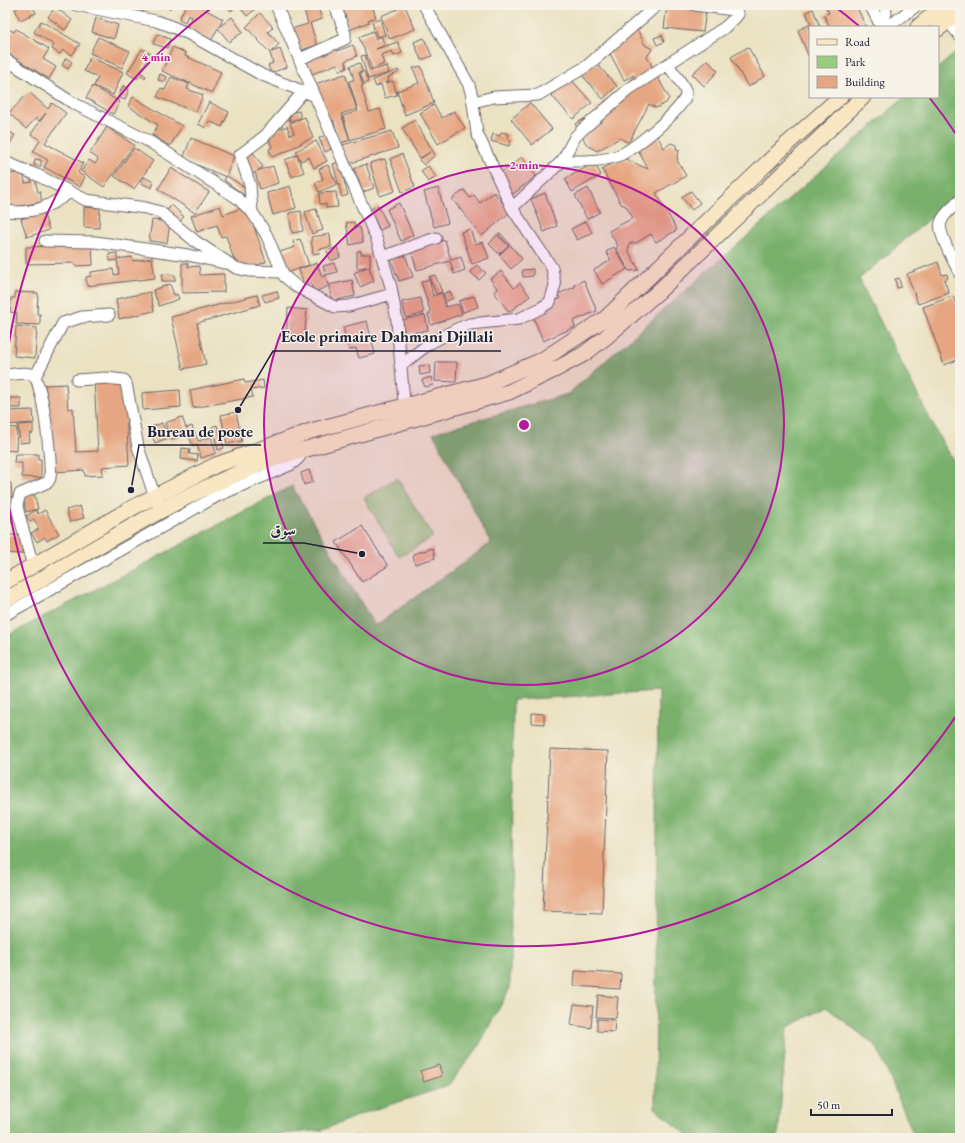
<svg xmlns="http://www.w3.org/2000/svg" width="965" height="1143" viewBox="0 0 965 1143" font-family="'EB Garamond',Amiri,serif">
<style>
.green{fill:#97cc7d;stroke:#5c775c}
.forest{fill:#79b06c;stroke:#4e6954}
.building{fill:#e6a681}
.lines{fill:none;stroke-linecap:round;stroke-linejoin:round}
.minor-casing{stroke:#68656a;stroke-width:13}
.secondary-casing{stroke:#68656a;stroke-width:17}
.minor{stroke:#fff;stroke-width:11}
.secondary{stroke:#f9e7c3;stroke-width:15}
.ring{fill:none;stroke:#b5179e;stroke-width:2}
.centre{fill:#b5179e;stroke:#f7f3e8;stroke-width:2}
.ring-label{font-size:12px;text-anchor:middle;font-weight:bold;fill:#b5179e;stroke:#f7f3e8;stroke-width:3;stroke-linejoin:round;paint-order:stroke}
.leader{fill:none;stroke:#22223b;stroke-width:1.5}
.callout-dot{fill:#22223b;stroke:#f7f3e8;stroke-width:1.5}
.callout-label{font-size:16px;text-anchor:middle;font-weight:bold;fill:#22223b;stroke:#f7f3e8;stroke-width:3;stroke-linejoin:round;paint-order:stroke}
</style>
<rect width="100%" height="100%" fill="#f7f3e8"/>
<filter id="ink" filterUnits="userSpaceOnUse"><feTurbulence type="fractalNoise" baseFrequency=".025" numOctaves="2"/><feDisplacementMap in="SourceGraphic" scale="8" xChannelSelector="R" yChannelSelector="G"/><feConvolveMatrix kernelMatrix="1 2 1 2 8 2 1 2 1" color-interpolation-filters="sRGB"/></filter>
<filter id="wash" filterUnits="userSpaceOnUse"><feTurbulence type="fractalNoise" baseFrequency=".012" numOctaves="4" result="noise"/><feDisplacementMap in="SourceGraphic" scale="16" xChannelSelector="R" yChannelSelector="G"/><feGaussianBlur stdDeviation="0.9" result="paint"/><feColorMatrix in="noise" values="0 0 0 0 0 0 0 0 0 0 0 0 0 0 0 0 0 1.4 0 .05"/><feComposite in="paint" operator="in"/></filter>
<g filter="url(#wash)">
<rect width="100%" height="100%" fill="#ebe2c2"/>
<path class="green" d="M397 478 433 537 399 557 364 498Z"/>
<path class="forest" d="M960 49V193L859 279 938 435 960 471V1138H915L877 1047 826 1007 787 1028 778 1138H691L655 1108 658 691 513 700 510 988 477 1049 448 1086 364 1113 323 1130 239 1138H5V637L292 486 375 626 491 543 433 433 568 394 905 97H938V68Z"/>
<g id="blocks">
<path class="building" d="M24 5H32L36 13 20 20 15 9Z
M137 5H151L142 12Z
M165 5H173L169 9Z
M186 5H197L203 8 201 5H212L213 6 206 10 223 19 219 27 232 17 243 32 229 42 218 28 211 41 186 28 192 17 188 15 185 22 179 19Z
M225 5H231L234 8 231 11Z
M238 5H256L258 7 247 16Z
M307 5H317L322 19 310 23 317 45 299 51 291 29 308 24 303 6Z
M345 5H372L376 17 368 20 369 22 349 30 341 6Z
M825 5H856L866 27H830L824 15 829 13Z
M405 6 415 29 390 39 381 16Z
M667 6 706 11 703 32 664 28Z
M55 7 72 20 65 30 48 17Z
M813 9 820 27H810V54L808 55 798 30 811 24 806 12Z
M260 13 273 27 268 32 279 44 271 52 280 49 287 67 271 73 268 65 273 63 270 53 246 27Z
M96 18 118 25 114 39 92 32Z
M380 19 385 35 377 37 372 22Z
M41 21 80 44 72 55 63 50 60 54 52 49 54 45 34 32Z
M5 27 14 32 16 29 49 49 43 59 56 67 49 79 5 52Z
M637 29 645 45 652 49 647 57 669 98 666 103 656 108 649 104 630 140 627 142 620 138 597 151 587 145 575 124 590 116 601 123 595 110 602 106 605 101 610 98 619 104 614 94 628 87 634 75 624 80 606 46Z
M373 31 376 39 381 36 385 45 376 49 398 42 402 53 394 56 392 51 381 55 384 64 372 69 359 37Z
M157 34 170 39 167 48 153 44Z
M662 35 664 42 657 45 654 38Z
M98 37 130 51 122 68 90 53Z
M424 38 432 56 421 60 414 42Z
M334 44 337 51 353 45 357 56 345 61 347 68 340 71 337 64 312 74 305 57Z
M173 47 186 53 185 56 221 72 212 93 162 71Z
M748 47 765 76 748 87 731 57Z
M142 49 151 54 140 72 146 76 145 78 140 75 137 79 127 73Z
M365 55 370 71 387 66 389 73 368 79 361 56Z
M90 57 123 72 113 95 94 86 98 77 84 71Z
M66 58 72 62 68 69 62 65Z
M707 60 718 71 704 86 692 74Z
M360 63 362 71 359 72 363 86H361L369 112 380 109 386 129 350 140 343 116 358 111 349 81 354 80 350 66Z
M596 63 617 86 603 99 582 75Z
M421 66 434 103 405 115 397 91 419 83 413 68Z
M398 70 399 72 388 77 389 81 385 83 393 81 397 95 385 98 381 84 376 87 373 80Z
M364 71 368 82 364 84 360 73Z
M160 74 167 77 165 82 158 80Z
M345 74 357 109 341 114 350 140 341 143 333 120 327 122 315 84Z
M171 77 189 84 187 89 203 95 196 112 157 97 161 88 165 90Z
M570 78 592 103 573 119 551 95Z
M93 86 120 102 113 114 86 98Z
M123 86 129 89 125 100 118 97Z
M29 92 48 109 52 103 66 113 45 143 83 163 78 173 85 177 80 187 44 167 48 160 33 152 40 140 31 134 46 113 39 121 36 118 26 129 9 113Z
M133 97 182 126 170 146 152 135 158 125 128 106Z
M209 102 229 112 222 127 209 121 206 128 198 124Z
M530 103 552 129 532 145 511 119Z
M434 105 442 118 454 111 465 128 438 144 420 113Z
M299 111 301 118 290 121 289 113Z
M305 117 313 138 300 143 301 144 292 148V149L272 157 269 149 272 147 267 134 287 126 290 135 294 133 290 123Z
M415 120 435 155 424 165 419 160 430 152 420 158 402 128Z
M107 127 134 145 104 187 81 171 89 160 95 164 98 159 90 153Z
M8 131 15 135 5 152V136Z
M392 131 398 148 345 165 339 146Z
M501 132 509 134 508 139 511 140 509 146 491 141 493 134 500 136Z
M326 135 331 149 325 152 319 138Z
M657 136 664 148 671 143 676 145 677 151 680 149 677 156 678 162 686 176 656 193 677 230 656 242 651 234 636 243H630L628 250 639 270 629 271 616 248 618 246 609 231 633 218 626 206 621 204 602 169 623 158 648 169 637 148Z
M191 138 234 156 226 177 183 159Z
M316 141 327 161 314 168 309 157 301 161 296 151Z
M134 148 153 161 134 189 114 176Z
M250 148 263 167 257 171 273 166 278 183 260 189 255 172 253 174 239 156Z
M402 154 415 187 402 192 390 159Z
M297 155 304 172 292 177 285 160Z
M522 157 536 176 513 194 499 174Z
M35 159 41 160V166L34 165Z
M385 159 395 191 380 196 370 163Z
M339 162 348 195 342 197 333 164Z
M594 163 601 175 572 192 565 179Z
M366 164 374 188 363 192 354 169Z
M328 165 337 184 319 192 315 183 323 179 319 169Z
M428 166 436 177 428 182 421 171Z
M171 168 209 192 195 213 158 189Z
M23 172 25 183 32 182 30 176 34 175 38 192H40L42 202 9 208 5 175Z
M227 176 256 195 252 201 224 180Z
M144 177 154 182 152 188 141 183Z
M290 186 296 208 273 215 267 193Z
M438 188 448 223 434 227 424 192Z
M588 188 600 212 587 219 575 195Z
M464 190 470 198 474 195 480 203 494 192 510 212 482 236 452 199Z
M691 191 700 203 692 210 682 197Z
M336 192 338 207 326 208V204H320L319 193Z
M545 193 557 226 544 232 531 199Z
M399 203 413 235 401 241 387 209Z
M172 205 184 217 178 223 166 211Z
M378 205 388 226 380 230 370 210Z
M220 206 223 215 247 206 266 262 238 271 226 236 221 237 217 225 197 232 191 216Z
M84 207 100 208 99 228 84 227Z
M316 209 323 230 312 234 305 212Z
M301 211 303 231 292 233 289 213Z
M43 212 49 230 27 237 21 219Z
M152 220 170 222 167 243 149 241Z
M586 221 592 233 577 240 571 229Z
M354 222 355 228 360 227 363 242 350 245 346 223Z
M470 229 475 244 483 242 489 258 472 264 461 232Z
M500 233 522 259 511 269 499 255 509 246 498 234Z
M330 234 331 247 319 249 320 253 313 254 311 237Z
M497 235 508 245 499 254 489 244Z
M300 239 309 265 284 274 277 253 295 247 293 241Z
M445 240 451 260 461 257 465 270 454 274 450 261 417 270 411 251Z
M92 245 93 265 75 266V263L26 264V247Z
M337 247 340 257 331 261 327 251Z
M614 247 627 269 602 284 594 270 611 260 606 252Z
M960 249V263L955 251Z
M357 251H361V254H370V267H369L374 281 360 287 354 273 367 267 357 268Z
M404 252 413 277 399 281 390 257Z
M117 253V259L132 257 133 261 152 258 155 278 87 286 86 277 91 276V272L113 269 114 275 119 274 117 260 110 261 109 254Z
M938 262 942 275 947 274 948 278 944 280 949 293 918 304 907 274Z
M182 263H188V267L199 266 200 275 224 274V292L182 293Z
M317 263 322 277 325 275 328 285 352 280 355 296 332 301 329 286 314 292 311 283 304 285 299 269Z
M334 263 337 272 326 275 323 266Z
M477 265 486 273 479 280 470 272Z
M533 269V276L523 277 522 270Z
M501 271 514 288 520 283 530 296 509 312 494 292 498 289 490 279Z
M162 274 175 275V281H162Z
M435 275 442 292 436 294 429 277Z
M899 278 901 287 897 288 895 279Z
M429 279 433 296 442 293 446 307 458 304 462 314 431 325 428 314 431 313 421 282Z
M584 280 597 311 573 321 575 327 543 341 532 314 556 304 555 301 560 299 558 294 575 287 574 285Z
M170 284 174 295 177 294 179 299 159 306 153 290Z
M277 291 279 298 265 302 262 295Z
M450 291 453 298 447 301 443 294Z
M15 292 38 293 37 314H40V325L16 324 17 313 10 312 11 298H15Z
M150 292 154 311 119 319 116 299Z
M257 295 260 305 197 323 206 364 183 369 171 317Z
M474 296 478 307 463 312 459 301Z
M953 296 960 315V359L944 365 923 307Z
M420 298 424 313 406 318 402 302Z
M288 308 307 310 304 340 286 338Z
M425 315 428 330 405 334 402 320Z
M367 321 375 354 359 358 356 348 349 350 343 327Z
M16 326 37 328 35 358 14 356Z
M436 362H457L456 382 435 381Z
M429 365 430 373 420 375 419 366Z
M124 377 129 465 102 467 103 475 85 476 84 470 55 472 49 450 45 385 66 384 68 409 73 408 76 452 98 451 94 379Z
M431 377 433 385 425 387 422 380Z
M244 379 245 383 263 380 264 388 251 390 253 397 193 408 190 390Z
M180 390 181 407 143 410 142 393Z
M10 398H21V408H10Z
M33 410 34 423 5 425V411Z
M236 412 242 441 227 444 221 415Z
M182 417 186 428 192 426 198 441 211 437 216 453 201 458 197 444 193 446 188 434 170 440 165 423Z
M162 423 168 438 155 443 149 428Z
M33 424V433L29 434 30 442 20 443 18 425Z
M217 425 224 448 218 450 212 427Z
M5 427 17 428 16 451 5 450Z
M182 448 190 449 189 454 198 455 197 461 181 459Z
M15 454H38V459H41V478L22 477V463H14Z
M309 470 313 482 304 485 301 473Z
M5 483H11L12 497H5Z
M34 494 38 509 26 512 23 497Z
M80 506 84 518 70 522 66 510Z
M36 510 38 514 45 510 59 534 47 541 45 537 37 542 31 533 39 529 34 519 30 522 26 516Z
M5 511H10L11 523H5Z
M362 526 388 566 362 582 336 542Z
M5 535H23L22 554 5 553Z
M433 548 435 558 415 564 413 554Z
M532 713 544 714V724L532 723Z
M550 749 608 751 602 913 543 911Z
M575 971 621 974 620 989 574 986Z
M598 995 618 997 616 1018 596 1017Z
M574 1004 593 1006 591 1028 571 1025Z
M597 1019 615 1020 614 1032 597 1031Z
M439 1065 442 1076 424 1082 420 1071Z
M357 1134 360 1138H350Z"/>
</g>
</g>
<g filter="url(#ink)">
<use href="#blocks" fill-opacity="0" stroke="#68656a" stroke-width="1"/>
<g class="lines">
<defs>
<path id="minor" d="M76 5 156 21 168 25 189 34 262 75 315 96
M276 5 377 240 391 287 397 321 405 413
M424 5 469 85 472 96 477 133 512 208
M870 5 881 26
M943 15 960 36
M880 27 886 14 885 5
M888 27 917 5
M5 59 73 103 150 142 236 197 252 212 266 234 284 276 297 287 335 307 349 306 392 294
M300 59 345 39V33L335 5
M473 102 494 97 538 95 587 66 657 5
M562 161C581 161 602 162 620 155 633 150 688 106 686 93 684 83 673 73 668 65
M5 162 37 175 86 200 146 208 160 212 195 241 236 268 249 271 282 272
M960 200C954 207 944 213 941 222 937 233 955 263 960 274
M5 211C33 214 48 208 70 192
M252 212 250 185 240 155 265 136 303 92
M45 241 95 242 188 255 224 263
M382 257 436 238
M400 366 430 343 457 329 470 324 519 319 541 308 550 302 555 285 552 268 512 208 562 161 575 137 583 129 629 89 724 28 735 18 738 14 734 10 695 5
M5 375C13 375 26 371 33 375 43 381 52 465 50 478L48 482 20 494 17 505 18 511 33 566
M35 377 63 323 82 317 109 315
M77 380 106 378 124 380 126 383 138 447 157 503
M5 615 217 496 290 465C296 461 303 456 302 448"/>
<path id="secondary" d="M918 27 944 5
M938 29 960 10
M5 582 130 509 216 465 311 431 487 384 542 360 606 318 788 143 840 97
M5 600C96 549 183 490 282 456L509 392 558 368 584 354 606 337 659 291 863 97"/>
</defs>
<use href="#minor" class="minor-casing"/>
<use href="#secondary" class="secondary-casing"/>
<use href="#minor" class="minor"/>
<use href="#secondary" class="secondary"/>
</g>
</g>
<circle cx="524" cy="425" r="260" fill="#b5179e" fill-opacity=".12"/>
<g class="ring">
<circle cx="524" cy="425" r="260"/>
<path d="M958 713A521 521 0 0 1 5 475M5 375A521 521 0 0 1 214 6M834 6A521 521 0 0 1 859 26M929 97A521 521 0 0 1 958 137"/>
</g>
<circle cx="524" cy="425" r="6" class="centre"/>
<g class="ring-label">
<text x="156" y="61">4 min</text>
<text x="524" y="169">2 min</text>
</g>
<path class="leader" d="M238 410L273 351H501M131 490L139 445H261M362 554L304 543H263"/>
<g class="callout-dot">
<circle cx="238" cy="410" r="4"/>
<circle cx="131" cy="490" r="4"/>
<circle cx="362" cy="554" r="4"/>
</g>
<g class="callout-label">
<text x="387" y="342">Ecole primaire Dahmani Djillali</text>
<text x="200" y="437">Bureau de poste</text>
<text x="283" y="535">سوق</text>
</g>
<rect width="965" height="1143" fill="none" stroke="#f7f3e8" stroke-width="20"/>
<rect x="809" y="26" width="130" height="72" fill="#f7f3e8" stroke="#a29fa3"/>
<rect x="817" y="39" width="20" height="6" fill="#f9e7c3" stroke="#a29fa3"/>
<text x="845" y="46" font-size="12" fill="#22223b">Road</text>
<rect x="817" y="56" width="20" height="12" fill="#97cc7d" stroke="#a29fa3"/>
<text x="845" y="66" font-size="12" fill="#22223b">Park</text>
<rect x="817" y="76" width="20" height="12" fill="#e6a681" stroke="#a29fa3"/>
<text x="845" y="86" font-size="12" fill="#22223b">Building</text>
<path d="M811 1109v6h81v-6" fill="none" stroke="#22223b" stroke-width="2"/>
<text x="817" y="1109" font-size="12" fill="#22223b" stroke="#f7f3e8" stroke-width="3" paint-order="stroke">50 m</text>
</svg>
